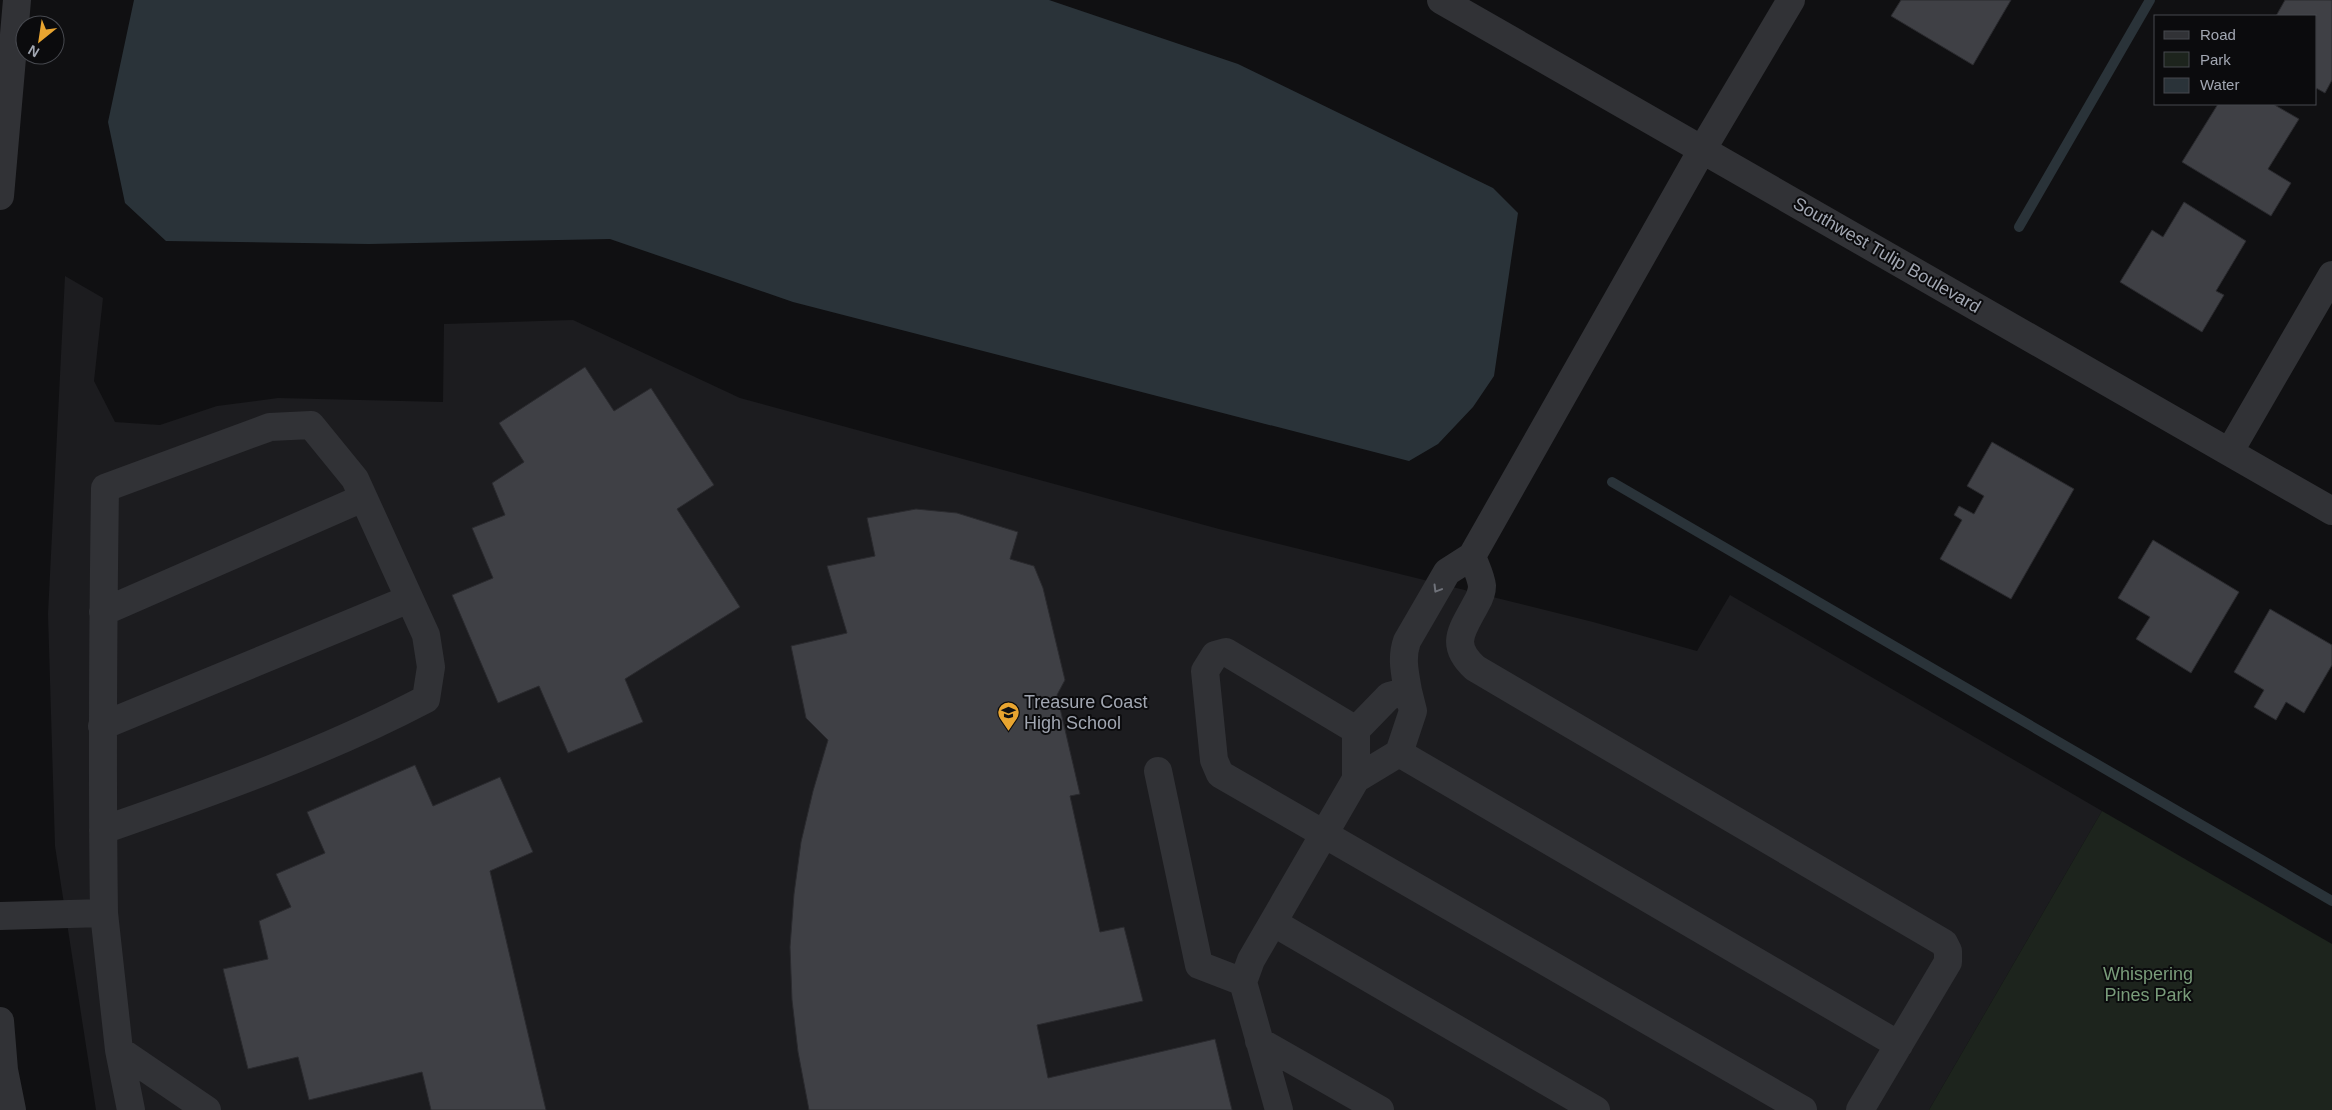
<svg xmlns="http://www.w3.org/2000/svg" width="2332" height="1110" viewBox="0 0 2332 1110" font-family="Arial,sans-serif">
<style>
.built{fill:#1c1c1f}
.green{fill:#1d241d}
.water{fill:#2a3339}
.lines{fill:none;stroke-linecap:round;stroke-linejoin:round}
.stream{stroke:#2a3339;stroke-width:10}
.building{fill:#3f4045;stroke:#2a2a2e}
.minor{stroke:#313236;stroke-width:28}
.oneway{stroke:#6f727a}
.labels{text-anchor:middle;stroke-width:4;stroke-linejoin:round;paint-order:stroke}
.street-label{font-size:18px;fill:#a2a7b2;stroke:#0b0b0d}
.poi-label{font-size:18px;fill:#a2a7b2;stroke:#0b0b0d;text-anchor:start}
.park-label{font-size:18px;fill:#799c7a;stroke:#0b0b0d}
</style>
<rect width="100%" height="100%" fill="#101012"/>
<path class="built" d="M65 276 103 298 94 381 115 422 160 425 217 406 278 398 443 402 444 324 573 320 740 398 1219 529 1593 622 1697 651 1730 595 2102 811 1929 1110H96L55 846 48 614Z"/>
<path class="green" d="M2102 811 2332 944V1110H1929Z"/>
<path class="water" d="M134 0H1049L1238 64 1493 188 1518 213 1494 376 1473 407 1438 444 1409 461 793 302 610 239 369 244 166 241 125 203 108 122Z"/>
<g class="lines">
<path class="stream" d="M2019 227 2150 0
M1612 482 2332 901"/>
</g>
<path class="building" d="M1901 0H2011L1973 65 1891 16Z
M2285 0H2332V80L2325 93 2316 88V16H2276Z
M2218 104H2273L2299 119 2268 169 2291 183 2271 216 2182 162Z
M2184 202 2246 241 2216 291 2224 295 2202 332 2120 282 2152 230 2163 237Z
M585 367 614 411 651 388 714 485 677 509 740 607 625 679 643 722 568 753 539 686 498 703 452 595 493 578 472 528 505 515 492 483 524 462 499 423Z
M1992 442 2074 489 2011 599 1940 559 1962 520 1954 515 1959 506 1974 514 1984 496 1967 486Z
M916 509 957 513 1018 532 1010 559 1034 566 1043 588 1065 680 1057 695 1080 794 1070 796 1100 932 1124 927 1143 1001 1037 1025 1048 1078 1215 1039 1232 1110H809L798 1052 792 1000 790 947 794 894 801 842 813 791 828 740 806 718 791 646 847 633 827 566 875 556 867 518Z
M2153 540 2239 592 2191 673 2136 639 2150 617 2118 598Z
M2270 609 2332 645V665L2304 713 2286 702 2276 720 2254 707 2264 690 2234 672Z
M415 765 433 806 500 777 533 852 490 871 546 1110H431L422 1072 309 1100 298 1057 248 1069 223 969 268 959 259 921 291 907 276 874 325 853 307 812Z"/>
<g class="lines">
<path class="minor" d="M1441 0 2332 511
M0 196 17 0
M2230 451 2332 275
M1472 556C1475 565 1481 576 1482 586 1482 592 1479 599 1476 604 1462 631 1449 644 1475 668L1944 943 1948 951V962L1860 1110
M103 612 363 498
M102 726 409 599
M1356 730 1226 652 1215 655 1205 671 1214 760 1220 774 1803 1110
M1399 753 1899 1045
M1158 771 1199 965 1243 982
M1356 779 1399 753 1413 711 1408 691
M104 913 119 1050 131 1110
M0 916 104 913C102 772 103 630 105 488L270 427 311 425 355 479 426 635 431 667 426 699C323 753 213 792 103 830
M1274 923 1596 1110
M0 1021 4 1070 12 1110
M1259 1041 1380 1110
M119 1050 207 1110
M1279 1110 1243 982 1251 960 1356 779V730L1389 696 1408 691C1405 673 1401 658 1407 641L1447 572 1472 556 1702 150 1791 0"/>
</g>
<defs><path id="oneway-chevron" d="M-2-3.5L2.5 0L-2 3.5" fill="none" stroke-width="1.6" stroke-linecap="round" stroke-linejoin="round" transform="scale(1.25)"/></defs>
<use class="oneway" href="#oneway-chevron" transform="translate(1437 589) rotate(121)"/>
<defs>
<symbol id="school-pin" viewBox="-11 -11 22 30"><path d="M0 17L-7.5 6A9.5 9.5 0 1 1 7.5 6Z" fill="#e9a530" stroke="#0b0b0d"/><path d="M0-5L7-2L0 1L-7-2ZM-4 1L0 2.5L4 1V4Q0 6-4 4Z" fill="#111"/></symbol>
</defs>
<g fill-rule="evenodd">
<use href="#school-pin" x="996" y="700" width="25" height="34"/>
</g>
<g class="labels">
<g class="street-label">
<text transform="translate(1887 255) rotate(30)" y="6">Southwest Tulip Boulevard</text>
</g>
<g class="poi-label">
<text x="1024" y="708">Treasure Coast<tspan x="1024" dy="21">High School</tspan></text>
</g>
<g class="park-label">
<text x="2148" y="980">Whispering<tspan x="2148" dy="21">Pines Park</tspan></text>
</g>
</g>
<rect x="2154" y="15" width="162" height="90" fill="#0b0b0d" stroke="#47494f"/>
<rect x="2164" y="31" width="25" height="8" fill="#313236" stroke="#47494f"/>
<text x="2200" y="40" font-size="15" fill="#a2a7b2">Road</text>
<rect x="2164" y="52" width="25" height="15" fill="#1d241d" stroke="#47494f"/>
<text x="2200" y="65" font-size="15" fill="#a2a7b2">Park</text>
<rect x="2164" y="78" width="25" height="15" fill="#2a3339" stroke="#47494f"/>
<text x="2200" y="90" font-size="15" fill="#a2a7b2">Water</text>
<g transform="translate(40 40) rotate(210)"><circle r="24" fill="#0b0b0d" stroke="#47494f"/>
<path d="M0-4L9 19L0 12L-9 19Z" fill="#e9a530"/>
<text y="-8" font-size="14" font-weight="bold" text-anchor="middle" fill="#a2a7b2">N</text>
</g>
</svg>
